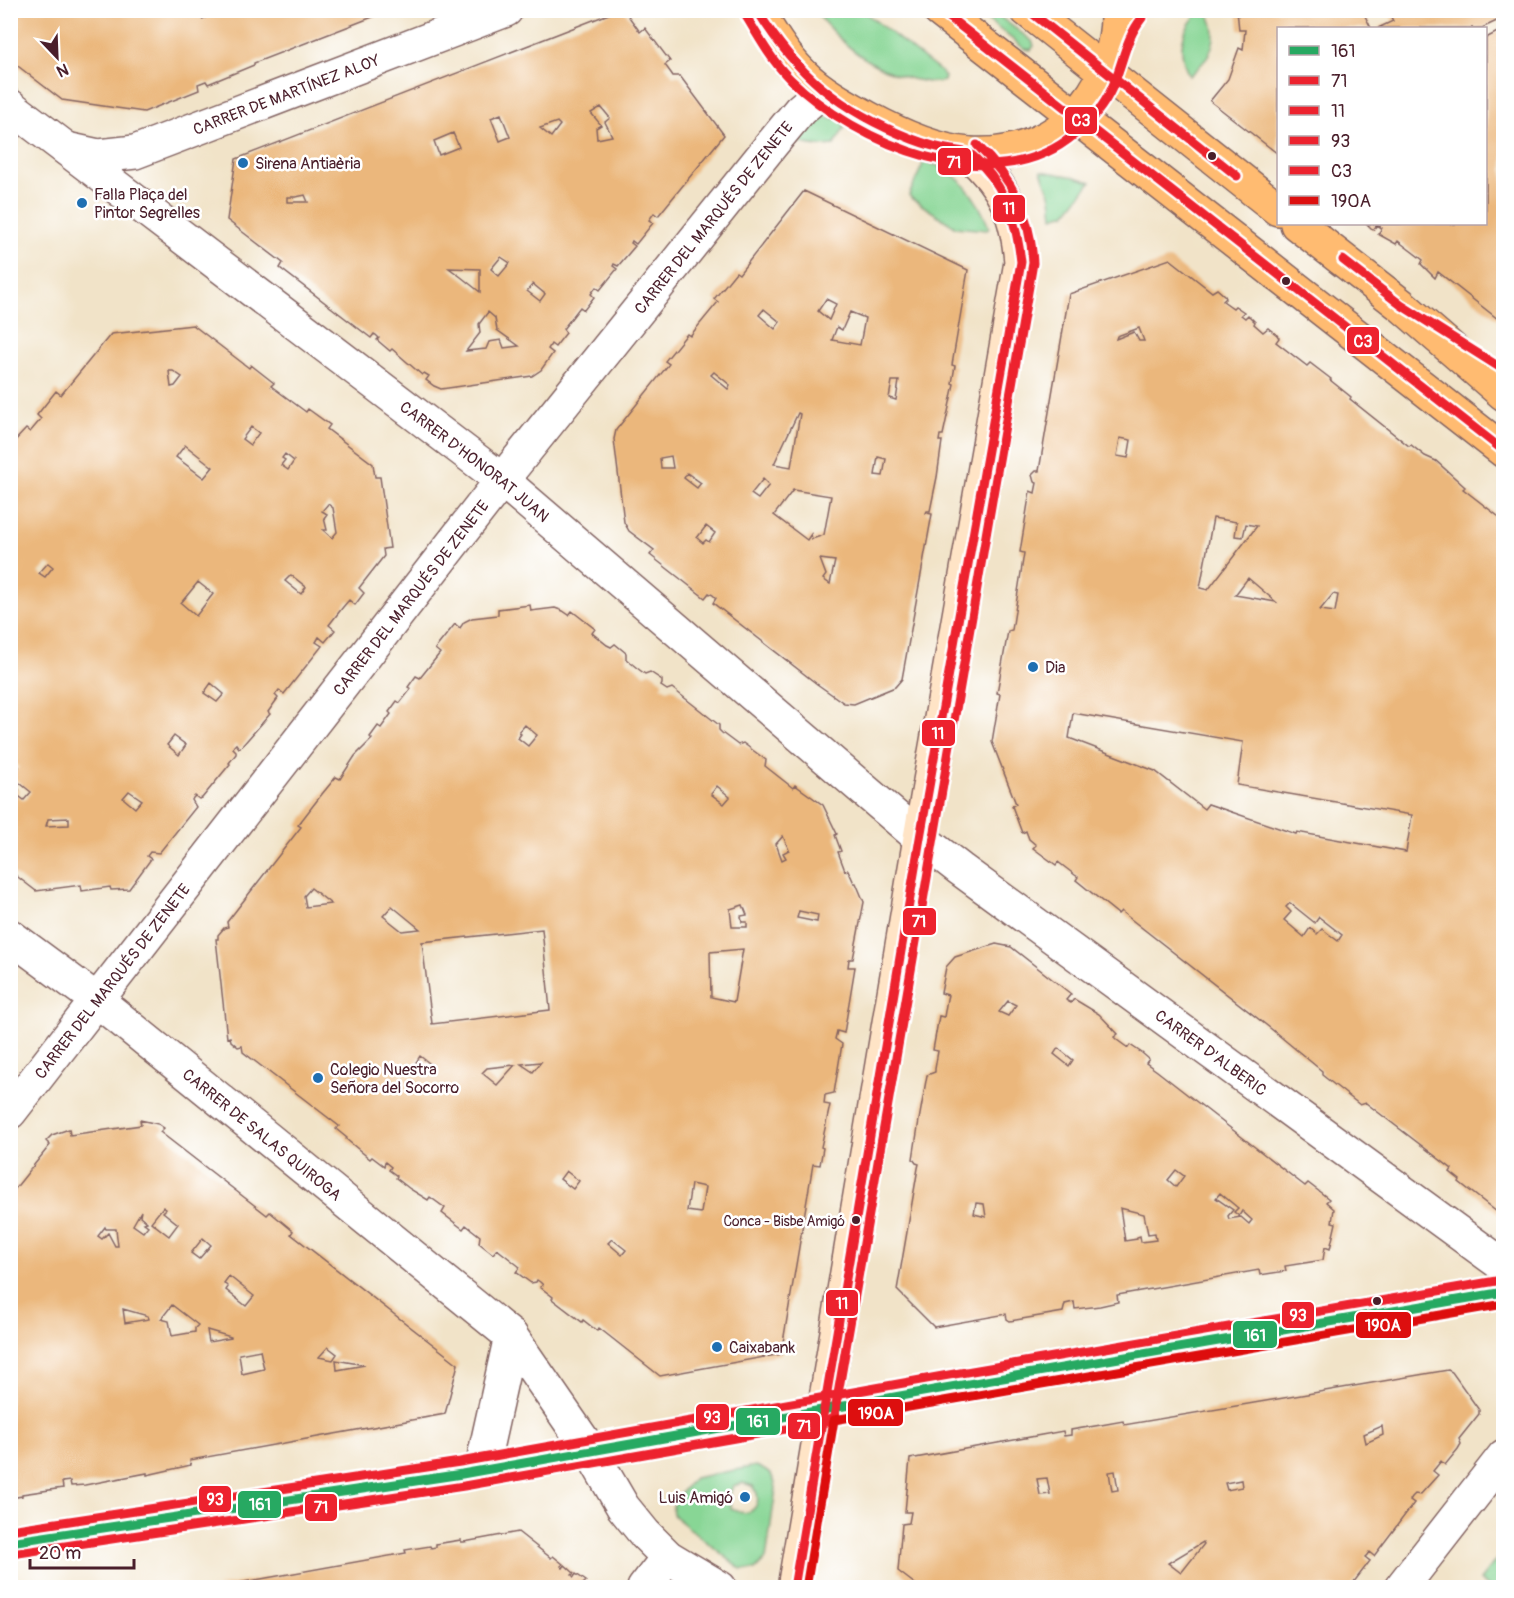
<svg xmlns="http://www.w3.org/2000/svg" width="1514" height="1598" viewBox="0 0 1514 1598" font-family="Pangolin,sans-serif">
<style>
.grass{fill:#88d695;stroke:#697a60;stroke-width:1.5;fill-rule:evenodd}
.building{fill:#ebb77b;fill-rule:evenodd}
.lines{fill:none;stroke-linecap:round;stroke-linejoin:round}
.street-casing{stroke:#846462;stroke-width:36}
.secondary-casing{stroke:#846462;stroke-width:36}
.primary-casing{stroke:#846462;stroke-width:36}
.street{stroke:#fff;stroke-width:33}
.secondary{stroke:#ffe4c6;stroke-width:33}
.primary{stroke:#ffbb71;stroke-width:33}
.bus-1-casing{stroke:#fff;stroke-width:14}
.bus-2-casing{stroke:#fff;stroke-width:14}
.bus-3-casing{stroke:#fff;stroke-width:14}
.bus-4-casing{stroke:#fff;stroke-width:14}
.bus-5-casing{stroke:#fff;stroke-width:14}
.bus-6-casing{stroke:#fff;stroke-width:14}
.bus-1{stroke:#27a962;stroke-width:9}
.bus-2{stroke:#ed222e;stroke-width:9}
.bus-3{stroke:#ed222e;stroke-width:9}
.bus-4{stroke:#ed222e;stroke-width:9}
.bus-5{stroke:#ed222e;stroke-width:9}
.bus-6{stroke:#dd0f0f;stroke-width:9}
.bus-dot{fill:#4a1f2b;stroke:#fff;stroke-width:2}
.poi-dot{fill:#1f6fb2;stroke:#fff;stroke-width:2}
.labels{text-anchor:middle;stroke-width:5;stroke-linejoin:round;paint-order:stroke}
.bus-label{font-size:14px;fill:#4a1f2b;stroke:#fff;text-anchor:end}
.street-label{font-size:16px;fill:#4a1f2b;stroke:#fff}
.poi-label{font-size:16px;fill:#4a1f2b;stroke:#fff;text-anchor:start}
.line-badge{stroke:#fff;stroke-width:2}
.badge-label{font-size:16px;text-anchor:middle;font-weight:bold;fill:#fff}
</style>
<rect width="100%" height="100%" fill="#fff"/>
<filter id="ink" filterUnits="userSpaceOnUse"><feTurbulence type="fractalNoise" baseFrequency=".0167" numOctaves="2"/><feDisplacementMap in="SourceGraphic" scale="12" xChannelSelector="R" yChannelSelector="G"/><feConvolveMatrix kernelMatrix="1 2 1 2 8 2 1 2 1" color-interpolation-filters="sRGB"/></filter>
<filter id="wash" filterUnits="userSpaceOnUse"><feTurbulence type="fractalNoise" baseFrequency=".008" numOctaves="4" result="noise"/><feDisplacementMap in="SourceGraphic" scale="24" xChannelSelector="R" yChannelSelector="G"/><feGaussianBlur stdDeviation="1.35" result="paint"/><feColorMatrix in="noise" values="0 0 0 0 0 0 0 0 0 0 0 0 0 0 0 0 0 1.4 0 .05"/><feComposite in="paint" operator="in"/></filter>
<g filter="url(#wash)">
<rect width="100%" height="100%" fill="#f1e3c8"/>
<path class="grass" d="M815 11H863L941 72 945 77 944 81C934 84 923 81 912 79 870 69 841 44 815 11Z
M976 11H992L1032 41 1034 46 1031 50 1025 49Z
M1201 11H1207C1222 37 1211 59 1189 76 1177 52 1180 28 1201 11Z
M821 116 842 120 845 127 834 145C819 147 805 145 791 140L815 117Z
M926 162C958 169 979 200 989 228L987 230 955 227 911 198 909 195 923 164Z
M1041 171 1075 177 1091 182 1066 213 1053 217 1051 197Z
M756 1466C768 1471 774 1475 776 1488L766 1559 755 1570 741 1569 674 1516C667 1504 686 1487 694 1478ZM743 1483 753 1486C761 1497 759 1511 744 1513L731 1508 728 1499 733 1486Z
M1503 1551V1587H1489L1480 1580Z"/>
<g id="blocks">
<path class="building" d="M10 10H204L199 12 202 19 215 14 214 10 388 11 254 63V65L208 84 206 81 198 84 199 90 144 112 62 100 10 60Z
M619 10H624L640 32 645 28 670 61 665 65 671 73 673 76H680L724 135 658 216 654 213 649 220 653 223 636 244 632 241 631 243 635 246 618 266 614 264 613 266 617 269 600 290 596 287 591 294 594 297 584 310 580 307 563 329 566 333 555 347 551 344 548 349 553 353 541 370 532 376 441 389 434 386 426 380 429 376 424 373 422 375 392 349 390 351 377 340 379 338 376 335 374 334 371 338 280 268 283 263 227 220 236 159ZM601 107 610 118 605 122 612 136 597 139 596 128 601 125 591 113ZM501 114 510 137 500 141 491 118ZM557 122 560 125 551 137 540 128ZM453 133 459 147 439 155 434 141ZM305 195 308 202H287V197H296ZM501 257 510 263 499 276 491 269ZM449 268 480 269V292L461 277ZM533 284 545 294 540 301 527 291ZM488 312 495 318 497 330 519 346 504 348 501 340 489 342 486 349 466 351 480 333 479 324Z
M1237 10H1362L1371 28H1278V154L1210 101 1228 79 1239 48 1243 50 1245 30H1239Z
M1405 10H1503V18L1482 28H1378L1393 21 1391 17Z
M1503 29V323L1438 272 1435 278 1421 264 1423 260 1398 241 1396 244 1378 234 1382 228 1377 225 1373 230 1367 224H1486V38Z
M804 191 968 270 952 365 955 366 952 383 954 384 943 435H940L939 441H942L937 477 930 511H927L926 513 932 514 902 679 895 687 854 704 844 703 817 684 713 603 716 598 713 595 709 593 705 598 650 555 654 550 629 531 624 522 614 439 616 430 669 364 665 361 687 334 690 336 718 302 714 299 736 272 739 274ZM826 299 836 304 829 320 818 311ZM764 309 780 322 775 329 759 315ZM850 312 865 318 860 345 832 340 837 327 842 330ZM714 372 730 385 728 389 711 375ZM892 381H899L896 400 889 398ZM798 413 800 414 791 467 774 464ZM671 456 673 468H661L660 458ZM878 457 886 459 883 476 875 475ZM687 473 701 483 697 488 684 478ZM763 479 769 485 758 499 751 494ZM793 490 831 496 824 535 812 539 811 534 807 540 774 515ZM706 526 715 533 709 542 706 540 703 543 697 538ZM820 559 835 561 830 584 823 579 826 575Z
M1170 259 1212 292 1217 289 1225 296 1226 298 1223 301 1233 308 1235 306 1244 312 1241 315 1245 318 1248 315 1255 322 1254 324 1263 332 1268 328 1277 335 1279 338 1276 342 1307 366 1310 363 1331 379 1330 380 1351 397 1350 399 1409 446 1411 445 1425 456 1436 461 1465 487 1463 489 1503 520 1502 1216 1459 1182 1460 1180 1450 1172 1452 1169 1366 1103 1360 1105 1322 1075V1071L1270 1028 1123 913 1121 911 1118 914 1076 880 1078 877 1075 875 1058 862 1056 865 1033 848 1036 845 1029 839 1026 831 1022 833 1012 806 1016 804 992 742 1000 694 997 693 1008 631 1012 630 1013 624 1024 553 1020 552 1030 491 1035 493 1037 483 1034 482 1032 475 1036 471H1039L1069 294ZM1139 328 1144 341H1139L1134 332 1116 339 1117 336ZM1120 438 1131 440 1128 458 1117 456ZM1213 518 1237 522 1235 536 1243 537 1246 524 1257 526 1208 590 1200 588ZM1248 578 1276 602 1235 595ZM1333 594 1338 595 1335 612 1320 610ZM1073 713 1243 742 1237 785 1412 815 1406 852 1297 832 1296 834 1208 804 1204 809 1155 771 1069 738ZM1290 903 1315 923 1319 917 1342 935 1338 941 1322 929 1317 934 1310 928 1304 937 1284 920 1291 912 1286 907Z
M193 325 249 368 251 365 274 383 271 386 306 412 308 409 330 425 327 429 373 464 375 477H380L390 548 383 549 384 556 359 588 364 593 355 605 349 600 343 607 329 625 335 630 325 642 319 637 316 642 322 646 284 694 279 690 275 695 278 698 268 712 270 714 242 746 239 748 236 744 234 746 233 748 236 751V754L229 763 230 764 202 798 199 799 195 796 193 798 192 800 196 807 159 853 150 852 147 856 151 859 129 889 111 890 110 887 82 891 81 885 36 891 10 871V783L19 790 16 794 24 800 31 792 11 776 19 767 10 761V446L26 429 30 432 41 419 37 415 56 391 61 395 111 334ZM169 371H173L182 377 175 386 171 387ZM251 427 259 433 250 445 242 439ZM185 445 213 467 204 478 176 457ZM285 454 294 461 288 470 281 465 285 460 282 458ZM328 504 333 508 337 532 332 538 323 530H327L324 518 327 514 322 511ZM48 563 53 567 45 577 39 573ZM291 575 306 587 301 594 285 581ZM198 582 213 594 196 616 181 603ZM211 683 224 694 217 702 204 693ZM174 736 186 745 179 755 167 745ZM129 791 142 800 135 808 123 798ZM69 818V825L46 826 48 819Z
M530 605 531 611 555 608 563 611 569 615 572 611 595 629 592 633 607 645 611 647 615 644 626 653V659L637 668 645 674 650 672 662 680V684L661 686 667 690 672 688 719 725V730L722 733 738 745 743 743 766 760 765 766 793 788 795 785 823 805 837 834 835 835 841 851 838 852 844 868 845 871 848 870 854 883H856L864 902 853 959H849L848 967H855L844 1033 837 1031 835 1039 842 1044 834 1093 825 1095 824 1104 830 1105 821 1147 823 1148 820 1165 813 1164 781 1354 660 1376 599 1328 597 1331 583 1320 582 1322 552 1299 553 1297 540 1287 543 1285 540 1282 537 1280 536 1282 531 1283 516 1272 520 1267 497 1249 493 1254 479 1243 480 1236 466 1225 463 1229 442 1213 445 1208 430 1197 428 1200 410 1189 396 1178 397 1176 389 1170 391 1167 385 1162 384 1166 372 1157 370 1159 346 1139 347 1138 336 1129 339 1126 243 1052 242 1046 238 1047 231 1041 230 1037 227 1038 216 939H218V935L224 928 228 927 227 922 301 827 298 825 322 794 336 777 340 779 355 756 372 739 370 737 378 726 381 728 391 714 389 712 397 701 400 703 411 689 408 687 416 676 420 678 440 653 435 649 455 624 460 628 464 622 472 618 498 615V609ZM525 725 537 735 528 746 518 738 521 734 519 732ZM717 786 730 797 724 804 711 794ZM783 836 789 850 783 853 786 858 782 860 776 844ZM311 888 331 904 306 907 304 896ZM743 905 747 915 741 916 742 922H747V927H732L730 909ZM392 906 414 924 420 929 402 931 383 916ZM799 911 818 915 817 922 797 918ZM542 929 550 1010 432 1024 422 942ZM743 949 734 1002 711 997 710 952ZM420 1056 433 1066 427 1073 415 1064ZM541 1062 533 1072 521 1064ZM515 1065 497 1085 482 1073 487 1068ZM566 1171 579 1181 573 1189 560 1179ZM691 1184 705 1187 701 1213 687 1211ZM612 1239 626 1250 622 1255 608 1243Z
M996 944 1011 947 1071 994 1066 1000 1067 1001 1071 1003 1074 999 1099 1014 1118 1034 1114 1037 1117 1040 1128 1048 1130 1045 1142 1053 1149 1059 1146 1063 1157 1071 1301 1183 1305 1186 1308 1183 1329 1199 1326 1202 1334 1209 1332 1222 1336 1223 1330 1249 1325 1247 1323 1260 1285 1266 1286 1271 1260 1275 1259 1270 1123 1294 1117 1295 1118 1302 1100 1306 1075 1309 1074 1302 1065 1304 1063 1312 1010 1321 1007 1319 1006 1314 934 1327 897 1290 918 1168 919 1164 916 1163 913 1159 919 1120 927 1075 935 1072V1069L938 1051 933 1050 939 1016 944 1017 947 999 948 995 941 993 946 967 955 957ZM1008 1001 1016 1005 1008 1016 999 1012ZM1058 1048 1073 1060 1069 1066 1054 1054ZM1176 1170 1184 1176 1176 1187 1168 1180ZM1220 1193 1238 1208 1234 1212 1239 1216 1242 1211 1252 1220 1249 1224 1241 1217 1229 1219 1228 1216 1233 1210 1216 1198ZM976 1203 984 1204 986 1217 974 1214ZM1120 1208 1144 1214 1148 1234 1155 1233 1156 1240 1141 1242 1140 1236 1137 1237V1239L1125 1241Z
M140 1120 158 1124 164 1128 160 1132 267 1215 270 1212 293 1231 291 1234 458 1364 445 1414 190 1460 191 1465 147 1475V1473L85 1485 71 1486 70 1481 62 1482 63 1488 22 1494V1496L10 1498V1195L50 1145 46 1141 52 1135 69 1129 70 1135 141 1125ZM163 1207 166 1209 163 1212 178 1224 169 1236 151 1222ZM141 1211 140 1216 147 1222 144 1223 148 1226 143 1232 133 1225ZM105 1227 106 1229H116L118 1246H115L108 1233 102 1239 98 1236ZM203 1238 211 1245 199 1259 191 1253ZM229 1276 254 1296 246 1306 226 1290 228 1287 224 1283ZM172 1305 198 1325 195 1328V1332L172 1336 169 1321 161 1319ZM123 1309 148 1316 149 1319 125 1323ZM207 1330 231 1337V1338L209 1342ZM328 1347 337 1354 333 1360 319 1357ZM260 1350 264 1369 242 1374 239 1354ZM336 1360 347 1362 365 1365 337 1370Z
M1448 1370 1452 1372 1479 1410V1414L1459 1439 1461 1444 1458 1449 1445 1465 1441 1461 1433 1471 1438 1475 1420 1495 1415 1494 1412 1497 1410 1500 1414 1503 1374 1556 1369 1552 1367 1555 1365 1557 1370 1561 1350 1587H919L898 1571 902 1524 909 1523 911 1512H905L910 1459 1063 1431 1064 1436 1071 1435V1430L1101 1425 1123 1421 1124 1425ZM1382 1426 1383 1435 1366 1443 1364 1434ZM1115 1471 1118 1490 1112 1491 1109 1472ZM1047 1478 1050 1494 1040 1495 1037 1479ZM1241 1480 1242 1487 1227 1490 1225 1483ZM1203 1542 1204 1544 1181 1573 1168 1563Z
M518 1532 551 1558 553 1556 563 1564 561 1566 563 1568 565 1565 574 1573 572 1575 574 1577 576 1574 586 1581 583 1584 588 1587H216L406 1553 405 1550 430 1546 431 1548 436 1547V1544L461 1540V1542H464Z"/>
</g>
</g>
<g filter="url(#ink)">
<use href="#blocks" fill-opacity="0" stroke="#846462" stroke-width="1.5"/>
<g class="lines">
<defs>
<g id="street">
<path id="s1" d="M10 106 502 480 920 838 960 869 1504 1266"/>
<path id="s2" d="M67 149 99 156 135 152 506 10"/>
<path id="s3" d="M10 936 98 1001 511 1336 591 1452 623 1507 645 1534 668 1557 720 1588"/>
<path id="s4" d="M10 1112 502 480 772 144 800 110 822 91"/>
<path d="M481 1471 511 1336"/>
<path d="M644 1588 668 1557"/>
<path d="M1401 1588 1504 1456"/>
</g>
<path id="secondary" d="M10 1542 462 1474 945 1388 1504 1292
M794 1588 920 838 1021 262C1017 214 1005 186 969 154"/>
<path id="primary" d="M757 10C770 33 783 55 802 74 820 92 844 105 866 117 897 134 933 151 969 154 1014 157 1059 140 1086 104 1107 78 1118 44 1117 10
M939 10 1504 451
M1027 10 1278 209
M1297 224 1401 305 1504 394"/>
</defs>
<use href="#street" class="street-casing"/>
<use href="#secondary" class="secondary-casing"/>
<use href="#primary" class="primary-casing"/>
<use href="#street" class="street"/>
<use href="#secondary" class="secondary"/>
<use href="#primary" class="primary"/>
<defs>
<path id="bus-1" d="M10 1542 462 1474 945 1388 1504 1292"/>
<path id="bus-2" d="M746 16C759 38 772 61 790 79 856 144 994 203 1075 134 1090 122 1104 106 1112 88 1123 64 1125 39 1142 18
M12 1554 464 1486 826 1422 834 1417 1033 263C1030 213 1013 180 977 145"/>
<path id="bus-3" d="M757 10C797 76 841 111 912 139 925 144 938 148 952 150 957 151 964 151 970 154 974 156 979 162 983 166 1008 193 1017 226 1021 262L920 838 794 1588"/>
<path id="bus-4" d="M10 1530 460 1462 943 1376 1502 1280"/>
<path id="bus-5" d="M940 10 1504 451
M1028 10 1237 176
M1343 260 1401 305 1504 370"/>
<path id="bus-6" d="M806 1588 834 1420 1504 1304"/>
</defs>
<use href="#bus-1" class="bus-1-casing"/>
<use href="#bus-2" class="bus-2-casing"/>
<use href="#bus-3" class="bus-3-casing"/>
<use href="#bus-4" class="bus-4-casing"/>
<use href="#bus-5" class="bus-5-casing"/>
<use href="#bus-6" class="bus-6-casing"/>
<use href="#bus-1" class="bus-1"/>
<use href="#bus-2" class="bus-2"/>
<use href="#bus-3" class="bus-3"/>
<use href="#bus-4" class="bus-4"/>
<use href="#bus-5" class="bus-5"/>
<use href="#bus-6" class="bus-6"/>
</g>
</g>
<g class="bus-dot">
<circle cx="1212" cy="156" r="5"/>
<circle cx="1286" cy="281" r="5"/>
<circle cx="856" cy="1220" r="5"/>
<circle cx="1377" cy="1301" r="5"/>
</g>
<g class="poi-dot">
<circle cx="243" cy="163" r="6"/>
<circle cx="82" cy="203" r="6"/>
<circle cx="1033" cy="667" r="6"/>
<circle cx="318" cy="1078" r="6"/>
<circle cx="717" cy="1347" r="6"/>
<circle cx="745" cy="1497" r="6"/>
</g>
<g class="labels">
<g class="bus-label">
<text x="845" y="1226">Conca - Bisbe Amigó</text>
</g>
<g class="street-label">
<text dy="6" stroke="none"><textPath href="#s2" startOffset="231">CARRER DE MARTÍNEZ ALOY</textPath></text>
<text dy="6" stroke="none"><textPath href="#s4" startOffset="1138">CARRER DEL MARQUÉS DE ZENETE</textPath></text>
<text dy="6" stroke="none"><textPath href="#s1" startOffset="585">CARRER D'HONORAT JUAN</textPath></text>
<text dy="6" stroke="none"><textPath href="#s4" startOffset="652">CARRER DEL MARQUÉS DE ZENETE</textPath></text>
<text dy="6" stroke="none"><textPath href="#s4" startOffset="166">CARRER DEL MARQUÉS DE ZENETE</textPath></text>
<text dy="6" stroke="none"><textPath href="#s1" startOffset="1530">CARRER D'ALBERIC</textPath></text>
<text dy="6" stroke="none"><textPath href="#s3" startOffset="321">CARRER DE SALAS QUIROGA</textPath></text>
</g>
<g class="poi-label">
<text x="255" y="169">Sirena Antiaèria</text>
<text x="94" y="200">Falla Plaça del<tspan x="94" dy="18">Pintor Segrelles</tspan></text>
<text x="1045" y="673">Dia</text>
<text x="330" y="1075">Colegio Nuestra<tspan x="330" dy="18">Señora del Socorro</tspan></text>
<text x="729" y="1353">Caixabank</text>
<text x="733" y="1503" text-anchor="end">Luis Amigó</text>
</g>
</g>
<g class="line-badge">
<rect x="1064" y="106" width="34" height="29" rx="6" fill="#ed222e"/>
<rect x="937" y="147" width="35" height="29" rx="6" fill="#ed222e"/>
<rect x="992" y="194" width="34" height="29" rx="6" fill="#ed222e"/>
<rect x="1346" y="326" width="34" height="29" rx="6" fill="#ed222e"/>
<rect x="921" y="719" width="35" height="28" rx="6" fill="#ed222e"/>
<rect x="902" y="907" width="35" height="29" rx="6" fill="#ed222e"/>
<rect x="825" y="1289" width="34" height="28" rx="6" fill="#ed222e"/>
<rect x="1281" y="1301" width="34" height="28" rx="6" fill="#ed222e"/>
<rect x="1355" y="1311" width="57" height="28" rx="6" fill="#dd0f0f"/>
<rect x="1232" y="1320" width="46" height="29" rx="6" fill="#27a962"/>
<rect x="847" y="1398" width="57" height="29" rx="6" fill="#dd0f0f"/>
<rect x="695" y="1403" width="35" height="28" rx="6" fill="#ed222e"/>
<rect x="735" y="1407" width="46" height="29" rx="6" fill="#27a962"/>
<rect x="787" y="1412" width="34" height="28" rx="6" fill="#ed222e"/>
<rect x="198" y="1485" width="34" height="28" rx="6" fill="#ed222e"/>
<rect x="237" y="1490" width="45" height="29" rx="6" fill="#27a962"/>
<rect x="304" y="1493" width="34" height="29" rx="6" fill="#ed222e"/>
</g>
<g class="badge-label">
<text x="1081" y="126">C3</text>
<text x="954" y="168">71</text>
<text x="1009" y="214">11</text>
<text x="1363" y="347">C3</text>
<text x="938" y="739">11</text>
<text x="919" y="927">71</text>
<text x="842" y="1309">11</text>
<text x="1298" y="1321">93</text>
<text x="1383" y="1331">190A</text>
<text x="1255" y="1341">161</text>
<text x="876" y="1419">190A</text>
<text x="712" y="1423">93</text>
<text x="758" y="1427">161</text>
<text x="804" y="1432">71</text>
<text x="215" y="1505">93</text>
<text x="260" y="1510">161</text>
<text x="321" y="1513">71</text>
</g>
<rect width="1514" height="1598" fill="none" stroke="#fff" stroke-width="36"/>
<rect x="1277" y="27" width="210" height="198" fill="#ffffff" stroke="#b7a5aa" stroke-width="1.5"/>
<rect x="1289" y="46" width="30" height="9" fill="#27a962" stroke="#b7a5aa" stroke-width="1.5"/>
<text x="1331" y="57" font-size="18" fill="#4a1f2b">161</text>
<rect x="1289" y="76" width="30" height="9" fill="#ed222e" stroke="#b7a5aa" stroke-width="1.5"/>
<text x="1331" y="87" font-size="18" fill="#4a1f2b">71</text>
<rect x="1289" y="106" width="30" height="9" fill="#ed222e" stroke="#b7a5aa" stroke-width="1.5"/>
<text x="1331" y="117" font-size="18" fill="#4a1f2b">11</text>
<rect x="1289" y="136" width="30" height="9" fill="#ed222e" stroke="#b7a5aa" stroke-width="1.5"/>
<text x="1331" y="147" font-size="18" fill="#4a1f2b">93</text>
<rect x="1289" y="166" width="30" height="9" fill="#ed222e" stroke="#b7a5aa" stroke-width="1.5"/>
<text x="1331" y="177" font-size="18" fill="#4a1f2b">C3</text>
<rect x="1289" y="196" width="30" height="9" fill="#dd0f0f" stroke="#b7a5aa" stroke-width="1.5"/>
<text x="1331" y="207" font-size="18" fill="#4a1f2b">190A</text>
<g transform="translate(57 57) rotate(157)" stroke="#ffffff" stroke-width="4.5" paint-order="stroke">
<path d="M0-4.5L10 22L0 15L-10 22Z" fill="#4a1f2b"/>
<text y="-9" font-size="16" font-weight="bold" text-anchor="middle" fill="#4a1f2b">N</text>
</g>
<path d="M30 1559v9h104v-9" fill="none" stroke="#4a1f2b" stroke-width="3"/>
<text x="39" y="1559" font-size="18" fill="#4a1f2b" stroke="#ffffff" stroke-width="4.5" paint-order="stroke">20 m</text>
</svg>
